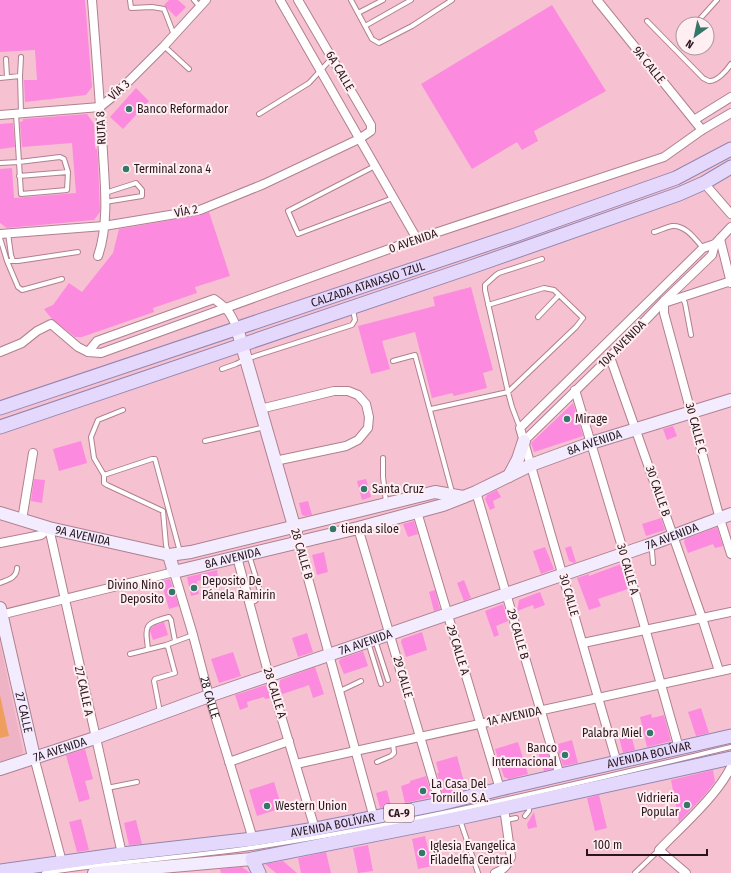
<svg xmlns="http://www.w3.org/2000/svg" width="731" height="873" viewBox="0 0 731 873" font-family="'Fira Sans Condensed',sans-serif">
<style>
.built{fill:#eeb4c6}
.green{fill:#ee9e5f}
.building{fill:#fc8ade}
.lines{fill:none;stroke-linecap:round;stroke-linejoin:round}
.lane-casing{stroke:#b08090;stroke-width:6}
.street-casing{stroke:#b08090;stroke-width:10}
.secondary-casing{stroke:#b08090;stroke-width:14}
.primary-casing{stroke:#9684ae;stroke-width:15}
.lane{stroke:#fff;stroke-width:4}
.street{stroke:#fff;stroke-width:8}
.secondary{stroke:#f2ecfe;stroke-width:12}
.primary{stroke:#e4d9fd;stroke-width:13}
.poi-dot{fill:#347769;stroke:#ffeff3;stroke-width:1.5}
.labels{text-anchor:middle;stroke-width:4;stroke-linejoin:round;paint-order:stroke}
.shield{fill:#ffeff3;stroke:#68575c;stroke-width:1}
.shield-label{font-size:11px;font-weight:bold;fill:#28161c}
.street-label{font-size:12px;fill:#28161c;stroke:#ffeff3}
.poi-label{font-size:12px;fill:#28161c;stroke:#ffeff3;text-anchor:start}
</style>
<rect width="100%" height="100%" fill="#f6c2d2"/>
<path class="built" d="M0 643 23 750V753L21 755 0 762Z"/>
<path class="green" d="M0 695 9 736 0 738Z"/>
<path class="building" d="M0 0H85L92 87 86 95 25 102 24 80H37L35 50 0 52Z
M169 0H178L186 7 176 17 164 5Z
M552 5 606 91 534 131 538 141 522 150 517 142 472 169 421 84Z
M136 88 149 101 123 129 110 117Z
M87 114 94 124 95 148 97 149 98 160 100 212 94 220 7 228 0 223V169L12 168 14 198 76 193 72 143 22 147 20 122 23 121V119Z
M13 123 15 147 0 149V124Z
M209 212 230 276 195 287 197 293 153 308 154 312 82 337H75L52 319 47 313 44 309 53 305 69 283 82 292 113 253 119 229 201 215Z
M471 287 493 370 483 373 487 388 454 396 452 393 432 398 415 332 382 341 390 369 371 374 358 326 435 306 433 297Z
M573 403 583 436 534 452 531 443Z
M673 426 677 436 667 440 663 429Z
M81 441 87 463 59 471 53 449Z
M34 479 45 480 42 503 31 501Z
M366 479 371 497 362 500 357 481Z
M497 490 501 497 493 501 495 508 490 510 485 499 487 495Z
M308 501 312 515 305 516 302 515 299 503Z
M661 518 665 530 646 536 642 524Z
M414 521 418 534 408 537 403 524Z
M717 527 723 546 715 548 713 544 688 553 684 542 685 539Z
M571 546 576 562 574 563 569 561 565 548Z
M545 547 554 569 541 574 533 551Z
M324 552 328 572 317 575 312 555Z
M621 564 628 589 598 599 601 606 589 610 577 578 589 574V576Z
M217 570 218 577 197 581 199 594 191 596 187 577Z
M170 579 179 606 169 609 161 581Z
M464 580 471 598 464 601 457 583Z
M435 590 440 609 434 611 429 592Z
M540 592 545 605 534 609 533 605 517 611 519 600Z
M503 604 508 621 496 626 499 635 494 637 485 611Z
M164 622 168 635 153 640 150 631 151 628 156 625Z
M422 632 427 650 406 657 401 642 402 639Z
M307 633 313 652 298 657 292 638Z
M363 651 368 666 344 674 339 662 340 659Z
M233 652 241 676 219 683 211 659Z
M315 667 324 694 313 698 309 685 280 695 279 689 280 680Z
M266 685 270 698 265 699 264 697 247 702 248 707 240 710 235 695Z
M701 708 709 733 696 736 688 712Z
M651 714 652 718 664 715 671 741 647 747 640 717Z
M630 730 635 750 623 753 618 733Z
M572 740 578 763 563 766 557 747 559 746 558 744Z
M518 742 528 774 509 779 504 777 495 749Z
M85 749 93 779 85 781 90 799 79 802 66 755Z
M547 750 552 769 544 771 538 752Z
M457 756 466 789 443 795 437 773H439L436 762Z
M713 770 715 782 703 797 679 822 671 780Z
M426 776 432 797 405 803 401 786 410 783V781Z
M274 782 282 808 257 816 249 790Z
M387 790 391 806 380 808 376 793Z
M599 795 607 828 595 831 587 798Z
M534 812 537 827 528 829 527 824Z
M81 819 89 850 77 852 69 822Z
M136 820 142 844 129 845 124 823Z
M425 836 432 866 418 869 412 839Z
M368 845 373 871 358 873 353 848Z
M326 852 331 873H301L298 858Z
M283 861 297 873H276L265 864Z
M242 867 250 873H221L220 869Z"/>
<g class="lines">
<defs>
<path id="lane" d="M130 0 131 8 152 7 164 9 174 35
M194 0 200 7
M351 0 358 13 383 0
M358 13 372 39 379 43 412 26 452 0
M647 21 703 78C705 79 706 80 709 81 717 82 727 70 731 64
M698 21 717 0
M365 26 411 0
M164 46 189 69
M6 59 7 77
M20 76 21 57
M0 78 20 76 21 113
M16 114 21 194 67 190 68 172
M259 114 309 83 332 58
M0 163 19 162 60 157 64 159 68 172 19 176
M375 166 288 211 298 234 393 198
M105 202 142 196V190L136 183 105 193
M654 232C659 231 666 227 672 226 686 225 695 239 703 248
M8 233 11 255 13 261
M0 238 7 261H18L78 252
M7 261 18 287 22 290 62 279
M682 297 685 303 691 335
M488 305 544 288 554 290 583 318 576 327 508 392 512 407 520 428
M538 317 559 295
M393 361 415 355 452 492
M222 369 236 364 246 359 352 325 355 320 353 310
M431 409 508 392 485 290V285L496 275 499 273 542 259
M205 441 265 427
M383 458V477L386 502
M104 475 94 458 91 437 98 420 123 410
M649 545 652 551 653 563
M168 553 166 545 163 511 107 485 104 483V475L152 459H155L180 552
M249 555 261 594 255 601 250 603
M0 583C7 580 17 578 17 568
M375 640 388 680
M368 642 381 684
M166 645 193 635
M148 649C145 625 144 624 169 617L171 620 175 641
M130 654 166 645 168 647 175 673 155 679 154 681 160 712
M340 691 361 681
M377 762 391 756 394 753 393 743
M107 788 137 782
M525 816 529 811V804
M460 820 478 873
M506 820 516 818
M44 873C112 862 181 858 250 848 412 824 571 785 731 747
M635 873 659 850"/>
<g id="street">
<path d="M92 0C96 51 100 102 103 153 105 186 109 224 98 256"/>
<path d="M280 0 417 239"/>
<path d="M597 0 702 130"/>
<path d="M0 115 100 107 116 94 164 46 206 0"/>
<path d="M694 120 731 97"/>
<path d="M704 183 731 214"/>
<path d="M0 234 104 226 200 210 264 184 359 139 371 131V125L298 0"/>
<path d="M720 239 731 283"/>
<path d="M731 281 667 302 664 301V313L720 519 731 554"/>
<path d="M0 352 22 343 37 331 51 324 78 347 88 352 101 353 417 239 664 157 702 130 731 113"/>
<path d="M88 352 97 341 214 299C228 309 230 312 237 328"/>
<path d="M610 357 702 618 719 671"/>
<path d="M575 390 620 540 679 748"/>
<path d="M260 409 334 391H348L358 395 366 404 369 417 368 428 358 440 346 446 275 461"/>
<path d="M524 441 610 357 664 301 712 255 715 244"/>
<path d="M476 492 560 776"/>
<path d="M417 512 500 789"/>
<path d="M22 520 33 453"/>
<path d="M49 528 122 854"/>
<path d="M358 528 440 804"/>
<path d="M298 542 374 818"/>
<path d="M0 543 41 535 49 528"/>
<path d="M237 557 269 676 315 829"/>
<path id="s1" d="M0 615 174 572 193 635 209 696 253 839"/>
<path d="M583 643 731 612"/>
<path d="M34 757 62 862"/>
<path d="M229 762 289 741"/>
<path d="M617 763 520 428 703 248 715 244 731 227"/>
<path d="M296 764 731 669"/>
<path d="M495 873C504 870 508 865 511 857L504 808"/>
<path d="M686 873 659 850C683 825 715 798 731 767"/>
</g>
<g id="secondary">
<path d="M237 328 296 533"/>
<path d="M509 476 518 459 524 441"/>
<path id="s2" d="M0 513 49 528 169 555 191 552 435 492 463 497"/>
<path id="s3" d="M169 555 174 572 358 528 443 505 476 492 531 465 591 443 731 400"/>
<path id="s4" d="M0 608 34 757"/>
<path id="s5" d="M0 769 95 738 209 696 649 545 731 514"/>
<path d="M94 873 252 859"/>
</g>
<g id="primary">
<path id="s6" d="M0 408 518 234 676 178 731 149"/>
<path d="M0 427 474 266 679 194 704 183 731 167"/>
<path id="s7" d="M0 871 122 854 253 839 315 829 440 804 500 789 731 736"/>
<path d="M259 873 252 859 459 818 731 758"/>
</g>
</defs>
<use href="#lane" class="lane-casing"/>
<use href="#street" class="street-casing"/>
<use href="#secondary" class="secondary-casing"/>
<use href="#primary" class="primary-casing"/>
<use href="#lane" class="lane"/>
<use href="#street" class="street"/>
<use href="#secondary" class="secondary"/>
<use href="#primary" class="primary"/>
</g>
<g class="poi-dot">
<circle cx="129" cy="109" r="4"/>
<circle cx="126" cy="169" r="4"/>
<circle cx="567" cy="419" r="4"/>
<circle cx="364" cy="489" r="4"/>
<circle cx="333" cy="529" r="4"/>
<circle cx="194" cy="588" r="4"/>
<circle cx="172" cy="592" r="4"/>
<circle cx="650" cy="733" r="4"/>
<circle cx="565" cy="755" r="4"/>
<circle cx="423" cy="791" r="4"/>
<circle cx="687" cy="805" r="4"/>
<circle cx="267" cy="806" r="4"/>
<circle cx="422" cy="853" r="4"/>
</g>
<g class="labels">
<rect class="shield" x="384" y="804" width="30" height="18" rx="3"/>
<g class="shield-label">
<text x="399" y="817">CA-9</text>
</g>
<g class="street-label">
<text transform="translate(649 65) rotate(51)" y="4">9A CALLE</text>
<text transform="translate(340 71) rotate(60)" y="4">6A CALLE</text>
<text transform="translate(119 90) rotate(-43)" y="4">VÍA 3</text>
<text transform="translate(101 128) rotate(-93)" y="4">RUTA 8</text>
<text transform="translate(186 211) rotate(-11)" y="4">VÍA 2</text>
<text transform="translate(413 241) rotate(-19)" y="4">0 AVENIDA</text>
<text dy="4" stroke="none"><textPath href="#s6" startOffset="388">CALZADA ATANASIO TZUL</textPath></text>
<text transform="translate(622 344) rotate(-45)" y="4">10A AVENIDA</text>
<text transform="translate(696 428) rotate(75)" y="4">30 CALLE C</text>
<text dy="4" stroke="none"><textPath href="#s3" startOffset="459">8A AVENIDA</textPath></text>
<text transform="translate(658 491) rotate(71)" y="4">30 CALLE B</text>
<text dy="4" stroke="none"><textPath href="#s2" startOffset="86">9A AVENIDA</textPath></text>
<text dy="4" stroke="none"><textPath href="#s5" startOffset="711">7A AVENIDA</textPath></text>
<text transform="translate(302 554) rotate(74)" y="4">28 CALLE B</text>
<text dy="4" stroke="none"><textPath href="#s3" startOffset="78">8A AVENIDA</textPath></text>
<text transform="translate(628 569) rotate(74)" y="4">30 CALLE A</text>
<text transform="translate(569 595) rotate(74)" y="4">30 CALLE</text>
<text transform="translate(518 634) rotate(74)" y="4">29 CALLE B</text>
<text dy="4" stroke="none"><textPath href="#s5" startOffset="387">7A AVENIDA</textPath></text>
<text transform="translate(458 650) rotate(73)" y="4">29 CALLE A</text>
<text transform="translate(403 677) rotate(74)" y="4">29 CALLE</text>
<text transform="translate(84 691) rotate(78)" y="4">27 CALLE A</text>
<text transform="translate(275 693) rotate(73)" y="4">28 CALLE A</text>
<text dy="4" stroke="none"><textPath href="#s1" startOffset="310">28 CALLE</textPath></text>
<text dy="4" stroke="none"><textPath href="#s4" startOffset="107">27 CALLE</textPath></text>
<text transform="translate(514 716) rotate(-12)" y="4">1A AVENIDA</text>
<text dy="4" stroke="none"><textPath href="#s5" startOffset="63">7A AVENIDA</textPath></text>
<text dy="4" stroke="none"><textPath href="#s7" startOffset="660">AVENIDA BOLÍVAR</textPath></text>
<text dy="4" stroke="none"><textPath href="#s7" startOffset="336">AVENIDA BOLÍVAR</textPath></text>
</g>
<g class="poi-label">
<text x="137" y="113">Banco Reformador</text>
<text x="134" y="173">Terminal zona 4</text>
<text x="575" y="423">Mirage</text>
<text x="372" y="493">Santa Cruz</text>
<text x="341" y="533">tienda siloe</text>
<text x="202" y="585">Deposito De<tspan x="202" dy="14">Pánela Ramirin</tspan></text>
<text x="164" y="589" text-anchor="end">Divino Nino<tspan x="164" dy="14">Deposito</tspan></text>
<text x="642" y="737" text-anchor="end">Palabra Miel</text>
<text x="557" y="752" text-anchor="end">Banco<tspan x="557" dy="14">Internacional</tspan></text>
<text x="431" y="788">La Casa Del<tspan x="431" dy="14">Tornillo S.A.</tspan></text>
<text x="679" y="802" text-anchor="end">Vidrieria<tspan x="679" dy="14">Popular</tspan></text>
<text x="275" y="810">Western Union</text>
<text x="430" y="850">Iglesia Evangelica<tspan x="430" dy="14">Filadelfia Central</tspan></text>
</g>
</g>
<g transform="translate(695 36) rotate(213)"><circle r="19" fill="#ffeff3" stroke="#a9989d"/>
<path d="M0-3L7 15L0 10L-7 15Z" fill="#347769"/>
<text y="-6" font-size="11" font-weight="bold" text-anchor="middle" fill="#28161c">N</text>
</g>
<path d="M587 849v6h120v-6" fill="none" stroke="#28161c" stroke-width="2"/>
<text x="593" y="849" font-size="12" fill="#28161c" stroke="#ffeff3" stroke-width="3" paint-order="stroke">100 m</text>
</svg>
